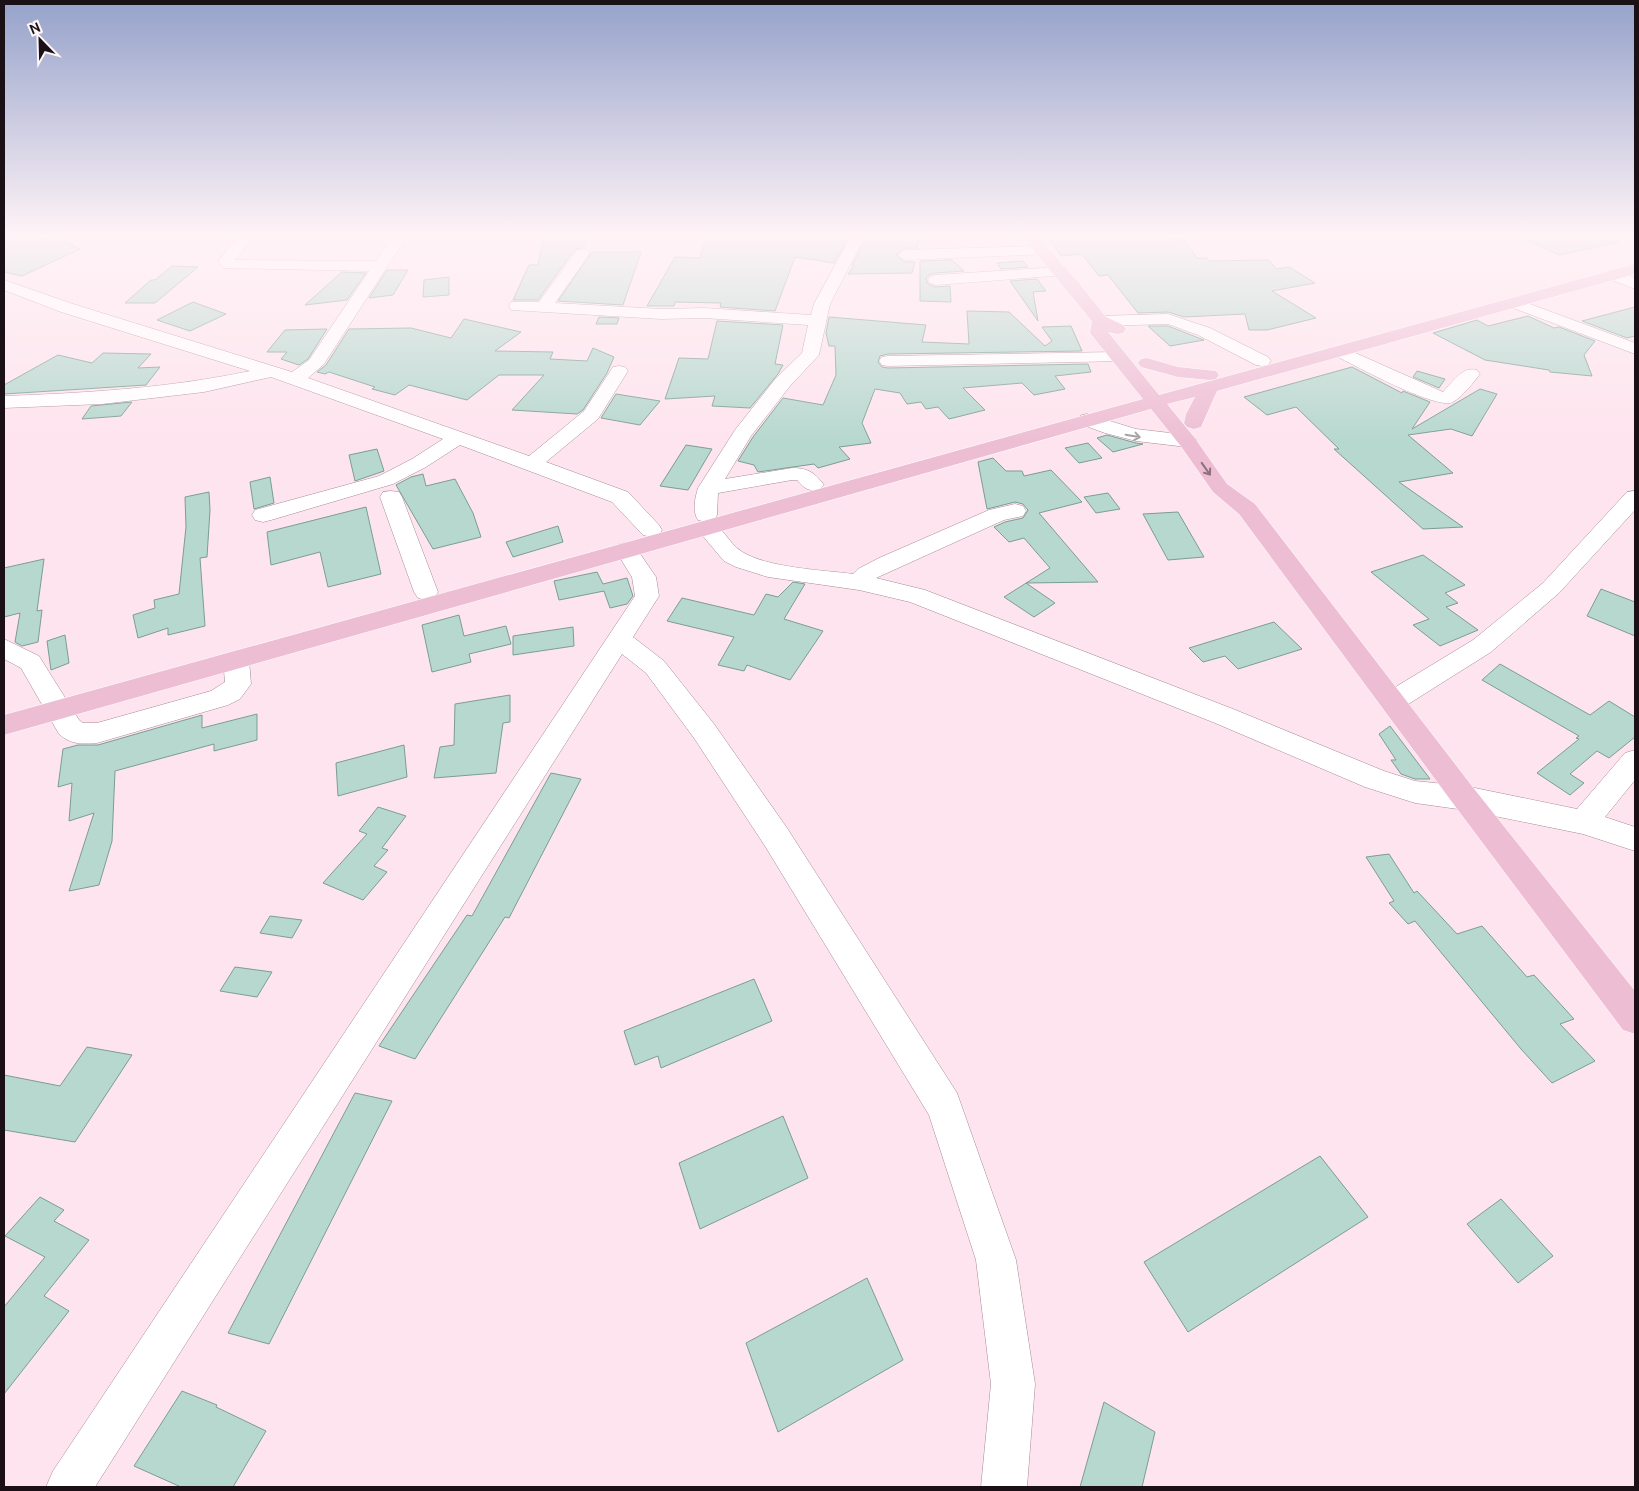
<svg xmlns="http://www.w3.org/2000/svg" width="1639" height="1491" viewBox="0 0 1639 1491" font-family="Ubuntu,sans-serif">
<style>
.building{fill:#b6d8ce;stroke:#7c9d93}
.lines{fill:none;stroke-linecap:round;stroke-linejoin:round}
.minor-casing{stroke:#a78a96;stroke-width:1}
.major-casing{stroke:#fff;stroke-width:1}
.minor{fill:#fff;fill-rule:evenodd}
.major{fill:#edbed3;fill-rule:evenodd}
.oneway{stroke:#a49fa1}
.oneway2{stroke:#8e707e}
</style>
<rect width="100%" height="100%" fill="#fee4ee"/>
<path class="building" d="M4 234H27L36 242 55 236 80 249 22 276 4 272Z
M544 234H589L582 248 575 249 538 300H513L529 265H538Z
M707 234H833L849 236 834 263 795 257 775 311 720 307 721 303 675 302 674 306H647L675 257 700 258Z
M920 234 917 248H905L896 255 905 262H915L912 273 848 274 854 265H852L868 235Z
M1514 234H1618L1619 242 1560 255Z
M1047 235H1161L1168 240 1185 241 1197 258H1207L1209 261 1269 260 1276 269 1289 267 1315 283 1272 291 1316 318 1267 330H1249L1245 314 1184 317 1168 312 1138 313 1108 275 1099 276 1082 254 1061 256Z
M592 252H641L623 305 558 301Z
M952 260 964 271 936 273 929 275 926 279 928 284 935 287 950 286 951 302 920 301V261Z
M1023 261 1028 267 1001 269 997 263Z
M172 266 198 267 155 303H125L151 280H155Z
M387 270H408L393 295 369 298Z
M342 272 366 273 347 300 305 305Z
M449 277V295L423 297 424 280Z
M1037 279 1046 291 1033 292 1038 321 1010 281Z
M193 302 226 314 190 331 157 320Z
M1635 307V336L1627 338 1582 321Z
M967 311 1009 312 1045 346 1052 341 1042 327 1071 326 1082 351 888 354 880 356 878 362 882 367 888 368 1088 364 1091 372 1055 376 1065 389 1034 395 1022 383 963 388 985 410 949 419 938 407 926 409 921 402 907 404 900 393 875 389 862 423 871 443 839 447 850 459 818 468 814 464 758 472 754 465 738 461 753 437 783 398 823 405 836 375 835 346H829L826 333 829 317 926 325 922 342 969 344Z
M1528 316 1554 328 1559 327 1595 341 1584 355 1592 376 1550 372 1549 370 1485 360 1433 333 1477 320 1488 326Z
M599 317 619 318 617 324H596Z
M464 319 521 332 495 351 553 352 550 359 587 361 593 348 614 357 607 373 583 410 577 414 512 410 544 375H499L467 400 409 385 395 395 372 389 375 387 329 372 325 374 317 372 326 365 349 329 411 328 451 338Z
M717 321 783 325 775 364 783 365 778 374 750 408 712 406 715 396 665 399 679 358 708 359Z
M1148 326H1168L1204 340 1170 346Z
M327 329 308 359 299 365 281 359 287 352H267L285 330Z
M103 353 151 354 138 368 160 367 146 385 4 394V385L58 355 92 363Z
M1352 367 1402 393 1403 391 1430 402 1412 429 1480 389 1497 394 1472 436 1451 429 1408 435 1453 473 1399 482 1463 527 1423 529 1334 449H1339L1296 407 1267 415 1244 397Z
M1417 371 1445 379 1439 388 1413 377Z
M616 394 660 401 640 425 601 418Z
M132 402 121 416 82 419 91 406Z
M1107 435 1136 443 1143 444 1113 452 1097 438Z
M1088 443 1102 458 1079 463 1065 448Z
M686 445 712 449 688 490 660 486Z
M377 449 384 471 355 481 349 455Z
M993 458 1006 471H1022L1024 476 1051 470 1082 502 1039 513 1098 582 1026 583 1055 603 1034 617 1004 597 1050 568 1024 538 1009 542 994 527 1005 522 1023 518 1028 510 1023 504 1015 502 987 509 978 462Z
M423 474 426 486 455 479 473 513 481 537 433 549 396 485 411 477Z
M270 477 274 503 254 509 250 482Z
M209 492 210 510 207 557 200 558 205 626 168 635V628L138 638 133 615 155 608 154 600 179 594 186 527 185 497Z
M1108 493 1120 509 1096 513 1084 497Z
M366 507 381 574 328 587 320 552 271 565 267 532Z
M1178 512 1204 557 1168 560 1143 514Z
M558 526 563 542 513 557 506 542Z
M1423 555 1465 585 1445 593 1458 603 1446 607 1478 630 1440 646 1413 625 1429 619 1371 572Z
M44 559 37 611 42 610 38 642 22 646 15 642 20 613 4 617V568Z
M597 572 603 584 627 578 633 596 627 604 610 608 604 591 559 600 554 581Z
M793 582 805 584 784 619 823 631 790 680 747 665 744 671 718 665 734 637 667 621 682 598 754 615 766 594 778 597Z
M1601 589 1635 602V636L1587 616Z
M459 615 464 636 506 626 511 644 469 654 471 662 432 672 422 625Z
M1274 622 1302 649 1238 669 1225 656 1203 662 1189 648Z
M573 627 574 646 513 655V636Z
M65 635 69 663 51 670 47 641Z
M1500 664 1590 715 1609 701 1635 717V737L1609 758 1597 751 1570 774 1584 783 1570 795 1537 773 1579 739 1576 738 1579 736 1482 680Z
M510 695V722L503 723 496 773 434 778 440 747 454 745 455 704Z
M257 714V740L214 751V744L115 771 112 841 99 885 69 891 94 813 69 821 72 783 58 787 63 749 78 745H98L202 715V728Z
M1390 726 1430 779H1415L1401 774 1391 760H1396L1379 734Z
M404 745 407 777 338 796 336 763Z
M551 773 581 779 509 918 505 917 415 1059 379 1046 467 915 472 916Z
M378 807 406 816 382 848 388 850 374 866 387 872 363 900 323 883 367 834 359 831Z
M1389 854 1414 893 1417 891 1457 934 1482 926 1527 977 1534 975 1574 1019 1560 1024 1595 1061 1552 1083 1521 1049 1415 921 1408 924 1389 903 1394 901 1366 857Z
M270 916 302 920 292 938 260 933Z
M235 967 272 972 257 997 220 991Z
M754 979 772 1021 661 1068 658 1056 635 1065 624 1031Z
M87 1047 132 1055 75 1142 4 1130V1075L60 1086Z
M355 1093 392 1101 269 1344 228 1333Z
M783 1116 808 1178 700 1229 679 1163Z
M1320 1156 1368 1217 1188 1332 1144 1262Z
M40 1197 64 1210 54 1221 89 1240 44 1296 69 1311 4 1394V1307L45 1257 5 1236Z
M1501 1199 1553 1256 1518 1283 1467 1224Z
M867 1278 903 1360 778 1432 746 1343Z
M182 1391 217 1405 216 1407 266 1431 233 1487H181L134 1466Z
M1104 1402 1155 1432 1142 1487H1080Z"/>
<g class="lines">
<defs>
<path id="minor" d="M240 234H255L235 260 376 261 392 238H402L404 241 324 364 308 378 529 456 584 411 613 367 619 366 625 367 628 371 598 419 546 462 628 492 659 525 662 530 659 535 651 537 643 535 612 502 460 445 426 467 393 484 271 520 263 522 255 520 252 515 255 510 379 476 412 459 443 439 271 377 204 392 102 404 4 408V396C87 393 169 388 250 371L61 312 4 290V280L73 304 292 372 309 360 369 271 224 268 218 261Z
M852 234H866L830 304 819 355 790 386 751 436 725 479 792 468C808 468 814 472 824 485L820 489C809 492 805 489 797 480H792L718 493 717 515 714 520 707 521C723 525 728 543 741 551 766 568 823 570 853 574L858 569 879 558 989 510 1015 504 1023 506 1026 511 1023 516 1004 520 876 578 925 590 1233 709 1384 771 1415 781 1465 786 1577 809 1625 753 1635 750V780L1605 817 1635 827V851L1583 834 1465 810 1415 803 1365 787 1215 723 910 602 859 590 768 577 736 567 724 561 696 528 699 523 706 522 698 520C692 511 695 498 698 488L735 430 776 378 802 353 808 325 704 318 661 319 511 310 509 306 511 302H539L577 250H587L590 253 555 303 661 309 704 308 811 315 814 304Z
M1162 234H1200L1198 237C1188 240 1174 240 1164 237Z
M1042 246 1047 248 1050 251 1047 254 906 260 901 258 898 255 901 252 906 250Z
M1060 267 1066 269 1068 272 1066 275 936 285 930 283 928 280 930 277 936 275Z
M1613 270 1635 278V289L1607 278 1605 275 1607 272Z
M1514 298 1635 343V354L1508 306 1506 303 1508 300Z
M1168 314 1210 328 1268 357 1271 361 1268 365 1262 366 1256 365 1198 335 1168 324 1100 326 1094 325 1092 321 1094 317 1100 316Z
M1342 347 1443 392C1453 382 1462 366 1477 370L1480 374C1475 381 1461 398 1453 402 1438 411 1354 365 1336 356L1333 352 1336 348Z
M1118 352 1124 353 1127 357 1124 361 888 366 882 365 879 361 882 357 888 356Z
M1087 414 1136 429 1187 435 1194 437 1197 441 1194 445 1187 447 1136 441 1105 433 1080 424 1077 420 1080 416Z
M391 491 399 492 402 497 438 592 434 598 426 600 418 598 414 592 380 497 383 492Z
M1635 491V510L1559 593 1491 652 1402 708 1393 711 1384 708 1380 701 1384 694 1473 640 1543 583 1627 492Z
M626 543 634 545 656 577 659 596 633 637 664 661 714 724 787 828 957 1093 1016 1260 1035 1384 1027 1487H981L991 1384 976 1260 929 1115 765 846 694 738 646 673 622 654 95 1487H46L53 1471 635 596 632 577 615 550 618 545Z
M4 639 39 656 79 720 83 723H97L211 691 225 682 223 660 227 654 236 651 245 654 249 660 251 684 240 699 228 705 97 743C81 744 72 745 59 734L21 668 4 659Z"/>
<path id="major" d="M1020 234H1035L1078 282 1106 317 1123 325 1126 329 1123 333 1117 334 1108 332 1159 395 1635 264V274L1217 391 1201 427 1194 429 1187 427 1184 423 1186 414 1195 397 1167 404 1194 437 1227 484 1255 504 1475 790 1635 991V1034L1623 1030 1455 806 1239 514 1213 492 1180 445 1151 409 4 735V715L1143 399 1090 333 1092 321Z
M1147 358 1178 367 1216 371 1219 375 1216 379 1210 380 1178 377 1141 367 1138 363 1141 359Z"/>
</defs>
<use href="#minor" class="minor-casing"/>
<use href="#major" class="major-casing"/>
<use href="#minor" class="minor"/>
<use href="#major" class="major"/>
</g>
<defs><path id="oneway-shaft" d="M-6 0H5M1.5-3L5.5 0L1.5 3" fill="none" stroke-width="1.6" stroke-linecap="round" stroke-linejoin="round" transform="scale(1.25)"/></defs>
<use class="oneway" href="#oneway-shaft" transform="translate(1133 436) rotate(10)"/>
<use class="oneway2" href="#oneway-shaft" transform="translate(1206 469) rotate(55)"/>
<linearGradient id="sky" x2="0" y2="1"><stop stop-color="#95a2ca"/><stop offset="0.53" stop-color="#fff3f7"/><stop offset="1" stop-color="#fff3f7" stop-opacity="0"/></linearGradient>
<rect width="1639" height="443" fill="url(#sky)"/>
<rect width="1639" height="1491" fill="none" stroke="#1b1015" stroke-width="10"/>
<g transform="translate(40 40) rotate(337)" stroke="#fef7fa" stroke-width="4" paint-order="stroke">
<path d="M0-4L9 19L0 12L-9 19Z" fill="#1b1015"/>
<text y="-8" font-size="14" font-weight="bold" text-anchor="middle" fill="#1b1015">N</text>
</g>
</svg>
